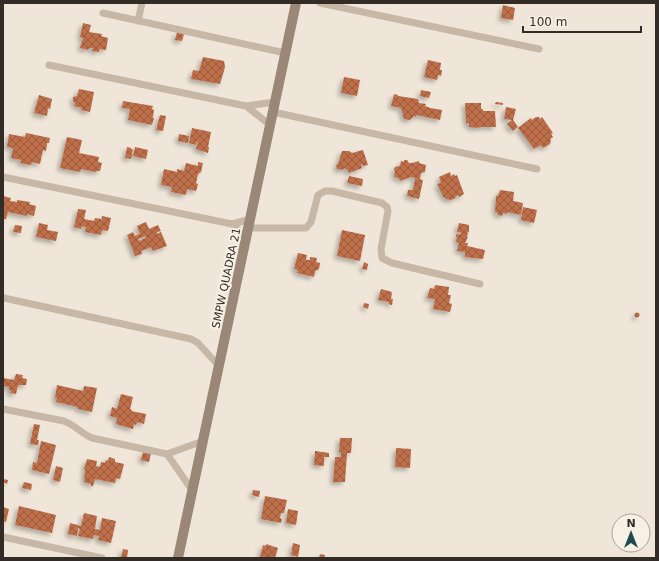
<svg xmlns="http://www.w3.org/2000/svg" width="659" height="561" viewBox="0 0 659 561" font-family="'DejaVu Sans',sans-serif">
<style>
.building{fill:url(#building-cross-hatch);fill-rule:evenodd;filter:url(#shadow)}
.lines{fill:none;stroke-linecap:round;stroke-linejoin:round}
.street{stroke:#c6b7a6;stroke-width:7}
.secondary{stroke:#9a8778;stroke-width:10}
.labels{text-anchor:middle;stroke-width:4;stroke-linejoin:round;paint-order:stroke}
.street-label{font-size:11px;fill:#332b26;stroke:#f7f0e5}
</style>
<defs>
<pattern id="building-cross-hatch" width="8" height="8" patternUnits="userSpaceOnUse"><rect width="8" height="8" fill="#be6e48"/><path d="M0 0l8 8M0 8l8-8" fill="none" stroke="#9b5b3c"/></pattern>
<filter id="shadow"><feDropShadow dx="-3" dy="3" stdDeviation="2" flood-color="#0004"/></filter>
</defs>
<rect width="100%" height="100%" fill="#efe6d9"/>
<path class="building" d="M503 5 515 8 513 20 501 18Z
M83 23 91 25 89 32 102 34 101 36 108 38 106 50 99 49V52L92 51 93 48H89L88 50 80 48 83 38 80 37Z
M177 32 184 34 182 41 175 40Z
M203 57 224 61 225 67 220 84 191 79 193 70 199 71Z
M428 60 441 63 440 70H442L441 76 438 75 437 80 424 77Z
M344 77 360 80 357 96 341 93Z
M79 89 94 92 90 112 81 110 82 108 74 106 75 103 73 101V97L77 96Z
M421 90 431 92 429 98 420 96Z
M394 94 398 95V96L418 99 419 103 426 104 425 106 430 108 442 110 440 120 417 115 416 117 414 116 410 120 404 119 401 108 391 106Z
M39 95 52 99 50 109 48 108 47 116 34 113Z
M123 101 153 106 152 109 154 110 153 117H151L154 118 152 125 128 120 130 109 122 108Z
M496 102 503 103V105L495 104Z
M465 103H481V108L484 111H495L496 127H480L478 128 469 127V123H466Z
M506 107 516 109 513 120 518 127 513 131 507 124 512 120 504 119Z
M160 115 166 116 163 131 156 130Z
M536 117H539L540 119 542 117 553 133 551 134 553 137 550 139 551 140 550 144 543 148 541 145 534 149 518 128 531 118 532 120Z
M192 128 211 132 208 147H209L208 153 196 149 198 141H197L196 145 189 143Z
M26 133 50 138 49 143H47L46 151 43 150 40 164 32 162 31 165 20 163 21 160 11 158 13 148 7 147 9 134 25 137Z
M179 134 189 136 188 143 178 141Z
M67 137 82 140 79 153 99 157 98 162 102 163 100 171H96V172L81 169 80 172 60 168Z
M127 147 131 148V149L133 150 131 159 125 158Z
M135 147 148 150 146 159 133 156Z
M363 150 368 165 363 166 362 164 361 165 362 168 349 173 347 169 346 170 345 168 342 170 337 169 336 165 338 164 342 151H349L352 153Z
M404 160H407L409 163H412L419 161V163L426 165 425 172 421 173 420 179 411 177 400 181 399 178 394 177 395 172 394 169 395 167 400 166 401 161 404 162Z
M198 162 203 163 201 172 198 174 196 183 198 184 196 191 187 189 186 195 171 192 172 187 161 185 164 169 177 172V169L184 171 186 163 198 166Z
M450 172 451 176 454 174 455 176 457 175 464 194 459 197 458 195 455 197 456 198 451 200 446 199 445 197 444 198 437 184 441 183 439 177Z
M349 176 363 179 362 186 347 183Z
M415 178 423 180 419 199 407 196 408 190H413Z
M500 190 514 192 513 201 523 203 521 215 507 212V214L503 213 502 216 498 215V213L495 212 496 196H498Z
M3 196 11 198 10 201 17 202V200L30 202 29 204 36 206 34 216 27 214V216L8 212 6 219H3Z
M523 207 537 210 534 223 521 220Z
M78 209 86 210 84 219 94 221 95 218 101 219V222L102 216 111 218 108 231 102 230 101 235 85 232 86 227 82 226 81 229 74 227Z
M146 222 149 229 158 225 161 231 157 232V234L161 232 167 246 153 251 151 247 141 251 142 254 135 256 127 235 133 232 135 236 140 234 137 226ZM145 236 146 238 139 241 138 239Z
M39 223 48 225 47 230 58 232 56 241 36 237Z
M459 223 469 225V232H468L467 237H468L465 243H468L467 246 485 250 483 259 465 257V252L457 251 459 243 456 242 457 237H456V234L460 235 461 232H457Z
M15 225 22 226 21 233 13 232Z
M342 230 365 235 360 261 337 256Z
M298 253 307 255 306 260H310V257L317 258 316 262 320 263 319 269 315 271 314 277 297 273 298 270 294 269Z
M364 262 368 264 367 270 362 269Z
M435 285 449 287 448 295H451L449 303 452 304 450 312 433 309 435 299 427 298 430 288 434 289Z
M381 289 392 292 391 299H393L392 305 388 304 389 302 378 300Z
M364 303 369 304 368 309 363 307Z
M634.5 315a2.5 2.5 0 1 1 5 0a2.5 2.5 0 1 1-5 0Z
M16 374 23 375 22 378 27 379 26 385H18L16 394 10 393 11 390H9V387L3 386V378L14 380Z
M57 385 83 391 84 386 97 388 92 412 78 409V407L56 402 57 398H55Z
M121 394 133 397 130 409 132 410 131 411 146 414 144 424 137 422 136 425 134 424 133 429 116 424 117 418 110 416 112 407 117 409Z
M34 424 40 425 37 440H39L38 445 30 444Z
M340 438H352L351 453H347L345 482H333L335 457H341V452H339Z
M41 441 56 445 49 474 32 470 33 462 37 463Z
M396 448 411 449 410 468 395 467Z
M315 451 329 453V457H324V466L314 465Z
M143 452 151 453 149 462 141 460Z
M109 457 115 459V462L124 464 120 479 116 478 115 483 95 479 93 486H91V484L84 482 85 469H84L87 459 97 461 96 466 100 467 101 462 105 463 106 460 108 461Z
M56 466 63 468 60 482 53 480Z
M3 479 8 480 7 484 3 482Z
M24 482 32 484 31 490 22 488Z
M253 490 260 491 259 497 252 495Z
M265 496 287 500 284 513H281L280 518 282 519 281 523 261 519Z
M19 506 56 515 52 533 15 525Z
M3 507 9 509 6 522 3 521Z
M288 509 298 511 296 525 286 523Z
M84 513 97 516 95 529 100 530 102 518 116 521 111 543 98 540 99 536 94 535 93 539 78 536 80 529 78 528 77 536 68 534 70 523 81 526Z
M293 543 300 545 298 557 291 555Z
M266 544 278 548 275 558H260L263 545 266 546Z
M123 549 128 550 127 558 121 557Z
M320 554 325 555 324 558H319Z"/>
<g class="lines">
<path class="street" d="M320 3 539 49
M103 13 285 53
M138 21 142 3
M49 65 246 106 275 102
M246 106 270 125
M273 112 537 169
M3 177 232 224 251 219
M232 224 247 238
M249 228H306L311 222 318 195 325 191H332L382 203 387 207 388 211 381 249 382 258 392 263 480 284
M4 298 191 339 198 343 219 366
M3 409 64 421C75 425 82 434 92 438L167 454 203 441
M167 454 192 490
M3 537 102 558"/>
<path class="secondary" d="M178 558 296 3"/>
</g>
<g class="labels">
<g class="street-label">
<text transform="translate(226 278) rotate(-78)" y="4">SMPW QUADRA 21</text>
</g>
</g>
<rect width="659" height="561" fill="none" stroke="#332b26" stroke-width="8"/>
<g transform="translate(631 533)"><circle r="19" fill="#f7f0e5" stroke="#a9a199"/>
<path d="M0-3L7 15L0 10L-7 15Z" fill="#1f4a51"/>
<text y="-6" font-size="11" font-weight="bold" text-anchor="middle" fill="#332b26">N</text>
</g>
<path d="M523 26v6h118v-6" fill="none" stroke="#332b26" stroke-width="2"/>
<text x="529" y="26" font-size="12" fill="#332b26" stroke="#f7f0e5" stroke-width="3" paint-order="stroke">100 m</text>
</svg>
